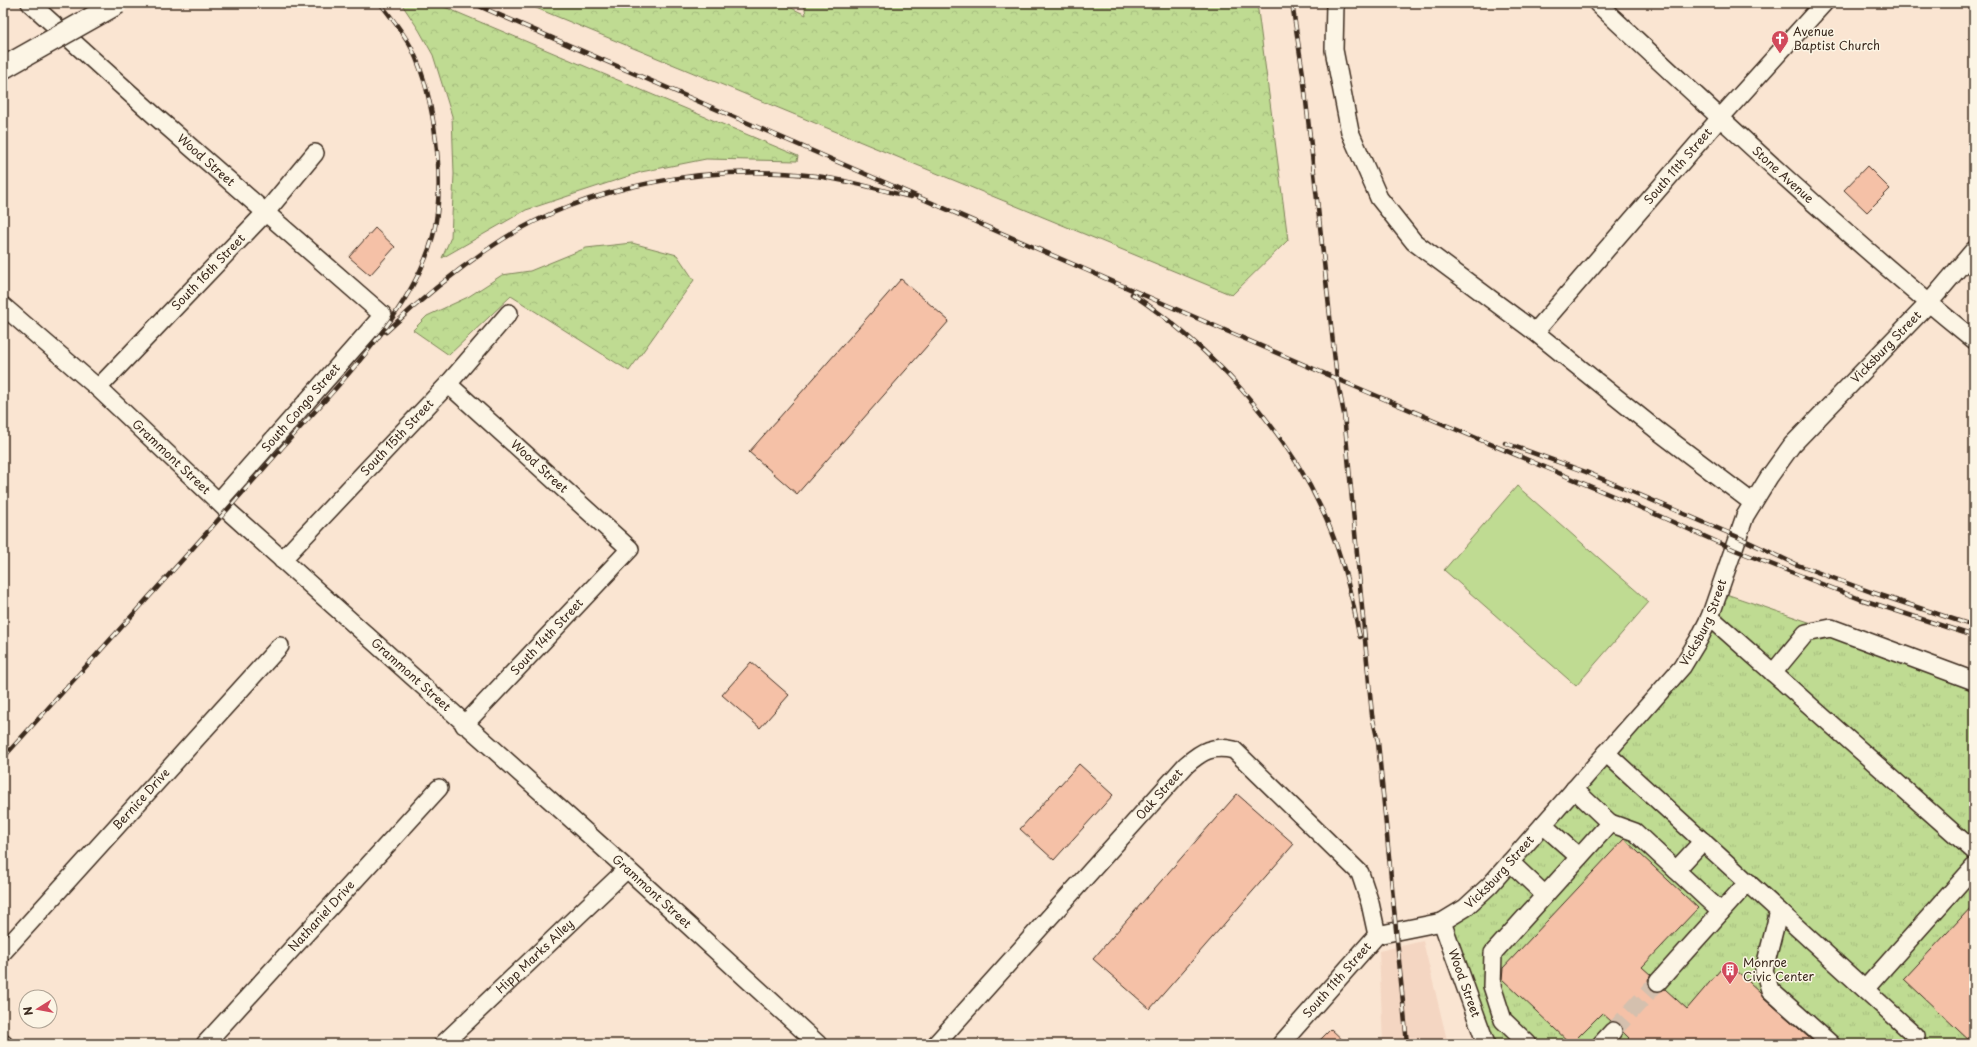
<svg xmlns="http://www.w3.org/2000/svg" width="1977" height="1047" viewBox="0 0 1977 1047" font-family="'Playpen Sans',sans-serif">
<style>
.built{fill:#f4d6c2}
.grass{fill:url(#grass-tufts);stroke:#7d8258}
.forest{fill:url(#forest-crowns);stroke:#7d8258}
.pitch{fill:#bfdb92;stroke:#7d8258}
.building{fill:#f5c1a7;stroke:#3b2a1e}
.lines{fill:none;stroke-linecap:round;stroke-linejoin:round}
.minor-tunnel{stroke:#d4c0ae;stroke-width:17;stroke-dasharray:17 8;stroke-linecap:butt}
.minor-casing{stroke:#3b2a1e;stroke-width:20}
.minor{stroke:#fcf5e5;stroke-width:17}
.rail-casing{stroke:#3b2a1e;stroke-width:4.5}
.rail{stroke:#fcf5e5;stroke-width:3;stroke-dasharray:9;stroke-linecap:butt}
.major-bridge-casing{stroke:#3b2a1e;stroke-width:24;stroke-linecap:butt}
.major-bridge{stroke:#fcf5e5;stroke-width:21}
.labels{text-anchor:middle;stroke-width:3;stroke-linejoin:round;paint-order:stroke}
.poi-label{font-size:12px;fill:#3b2a1e;stroke:#fcf5e5;text-anchor:start}
.street-label{font-size:12px;fill:#3b2a1e;stroke:#fcf5e5}
</style>
<defs>
<pattern id="grass-tufts" width="24" height="20" patternUnits="userSpaceOnUse"><rect width="24" height="20" fill="#bfdb92"/><path d="M3 7l-1-3M5 7V3M7 7l1-3M15 17l-1-3M17 17v-4M19 17l1-3" fill="none" stroke="#a5bc7d"/></pattern>
<pattern id="forest-crowns" width="20" height="18" patternUnits="userSpaceOnUse"><rect width="20" height="18" fill="#bfdb92"/><path d="M2 6a3 3 0 1 1 6 0M12 15a3 3 0 1 1 6 0" fill="none" stroke="#a5bc7d"/></pattern>
</defs>
<rect width="100%" height="100%" fill="#fae5d2"/>
<filter id="ink" filterUnits="userSpaceOnUse"><feTurbulence type="fractalNoise" baseFrequency=".025" numOctaves="2"/><feDisplacementMap in="SourceGraphic" scale="8" xChannelSelector="R" yChannelSelector="G"/><feConvolveMatrix kernelMatrix="1 2 1 2 8 2 1 2 1" color-interpolation-filters="sRGB"/></filter>
<g filter="url(#ink)">
<path class="built" d="M1423 941 1448 1044H1383L1379 951Z"/>
<path class="grass" d="M1720 592 1974 678V1044H1486L1442 922 1465 908 1682 667Z"/>
<path class="forest" d="M401 3H435L798 156 797 161 706 159 641 172 526 210 442 258 451 237 454 174 452 116 433 55 419 30Z
M524 3H781L806 15 804 3H1257L1288 240 1232 295Z
M632 243 677 255 694 280 629 371 511 296 449 355 413 330 427 316 468 297 502 275 530 271 586 248Z"/>
<path class="pitch" d="M1517 486 1649 602 1576 686 1444 570Z"/>
<path class="building" d="M1867 166 1890 189 1867 212 1844 190Z
M375 228 395 247 370 275 349 257Z
M901 279 949 321 797 494 749 452Z
M751 662 789 695 760 728 722 695Z
M1079 764 1113 795 1054 860 1020 829Z
M1237 794 1294 844 1150 1009 1093 959Z
M1624 839 1698 908 1642 967 1651 975 1648 980 1651 989 1656 992 1665 989 1687 1009 1727 962 1760 992 1763 997 1816 1044H1635L1623 1032 1620 1024 1611 1021 1602 1013 1571 1044 1502 979 1503 968Z
M1974 904V1044H1973L1904 979Z
M1331 1029 1347 1044H1316Z"/>
<g class="lines">
<path class="minor-tunnel" d="M1613 1031 1658 982"/>
<defs>
<g id="minor">
<path id="s1" d="M30 3 154 115 383 315 219 501"/>
<path d="M1335 3 1334 50 1350 132 1379 198 1414 242 1535 332 1658 431 1753 503"/>
<path id="s2" d="M1597 3C1720 118 1843 234 1974 340"/>
<path id="s3" d="M3 306 98 388 227 510 627 869 818 1044"/>
<path id="s4" d="M1535 332 1720 118 1824 3"/>
<path id="s5" d="M448 384 630 549 464 725"/>
<path id="s6" d="M98 388 266 212 315 153"/>
<path id="s7" d="M282 560 448 384 509 313"/>
<path d="M1710 617 1974 851"/>
<path d="M1773 673 1806 633 1831 628 1974 681"/>
<path d="M1606 753 1916 1036 1915 1044"/>
<path d="M1610 823 1635 832 1721 912"/>
<path d="M1543 825 1579 857"/>
<path d="M1510 862 1545 895"/>
<path d="M1676 870 1703 841"/>
<path d="M1779 911 1764 970 1770 990 1831 1044"/>
<path id="s8" d="M1442 922 1486 1044"/>
<path id="s9" d="M1377 935 1442 922 1465 908 1490 885 1682 667 1699 639 1710 617 1745 516 1769 477 1792 445 1929 303 1974 250"/>
<path id="s10" d="M3 952 280 646"/>
<path d="M1658 982 1748 882"/>
<path d="M1865 989 1974 867"/>
<path d="M3 1043 4 1044"/>
<path id="s11" d="M205 1044 439 788"/>
<path id="s12" d="M443 1044 627 869"/>
<path id="s13" d="M936 1044 1186 765C1202 751 1212 745 1234 750L1360 873 1370 903 1377 935"/>
<path id="s14" d="M1281 1044 1377 935"/>
<path d="M1528 1044 1503 1020 1492 986 1493 953 1610 823 1574 789"/>
<path d="M1601 1044 1613 1031"/>
</g>
</defs>
<use href="#minor" class="minor-casing"/>
<use href="#minor" class="minor"/>
<defs>
<path id="rail" d="M472 3 1337 379 1646 510 1735 550 1860 599 1974 636
M1292 3 1303 74 1337 379 1344 414 1372 715 1378 742 1407 1044
M1132 294C1209 345 1283 425 1322 510 1335 537 1344 567 1351 596 1355 609 1356 623 1360 637
M386 332C420 300 455 271 494 245 583 185 711 163 816 176 847 180 880 190 911 197
M1505 443 1586 472 1738 537 1795 564 1871 592 1974 626
M3 758C96 655 189 554 280 450 332 391 413 313 433 236 446 184 435 97 412 49 404 33 391 17 380 3"/>
</defs>
<use href="#rail" class="rail-casing"/>
<use href="#rail" class="rail"/>
<defs>
<path id="major-bridge" d="M3 68 118 3"/>
</defs>
<use href="#major-bridge" class="major-bridge-casing"/>
<use href="#major-bridge" class="major-bridge"/>
</g>
</g>
<defs>
<symbol id="church-pin" viewBox="-11 -11 22 30"><path d="M0 17L-7.5 6A9.5 9.5 0 1 1 7.5 6Z" fill="#d1495b" stroke="#fcf5e5"/><path d="M-1.2-6h2.4v3.5h3.3v2.4h-3.3V6h-2.4V-.1h-3.3v-2.4h3.3Z" fill="#fff"/></symbol>
<symbol id="building-pin" viewBox="-11 -11 22 30"><path d="M0 17L-7.5 6A9.5 9.5 0 1 1 7.5 6Z" fill="#d1495b" stroke="#fcf5e5"/><path d="M-4-6H4V6H1V3H-1V6H-4ZM-2.5-4.3h1.7v1.8h-1.7ZM.8-4.3h1.7v1.8H.8ZM-2.5-1h1.7V.8h-1.7ZM.8-1h1.7V.8H.8Z" fill="#fff"/></symbol>
</defs>
<g fill-rule="evenodd">
<use href="#church-pin" x="1770" y="29" width="20" height="27"/>
<use href="#building-pin" x="1720" y="960" width="20" height="27"/>
</g>
<g class="labels">
<g class="poi-label">
<text x="1793" y="36">Avenue<tspan x="1793" dy="14">Baptist Church</tspan></text>
<text x="1743" y="967">Monroe<tspan x="1743" dy="14">Civic Center</tspan></text>
</g>
<g class="street-label">
<text dy="4" stroke="none"><textPath href="#s1" startOffset="236">Wood Street</textPath></text>
<text dy="4" stroke="none"><textPath href="#s4" startOffset="219">South 11th Street</textPath></text>
<text dy="4" stroke="none"><textPath href="#s2" startOffset="253">Stone Avenue</textPath></text>
<text dy="4" stroke="none"><textPath href="#s6" startOffset="160">South 16th Street</textPath></text>
<text dy="4" stroke="none"><textPath href="#s9" startOffset="803">Vicksburg Street</textPath></text>
<text transform="translate(301 408) rotate(-49)" y="4">South Congo Street</text>
<text dy="4" stroke="none"><textPath href="#s7" startOffset="168">South 15th Street</textPath></text>
<text dy="4" stroke="none"><textPath href="#s3" startOffset="226">Grammont Street</textPath></text>
<text dy="4" stroke="none"><textPath href="#s5" startOffset="123">Wood Street</textPath></text>
<text dy="4" stroke="none"><textPath href="#s9" startOffset="467">Vicksburg Street</textPath></text>
<text transform="translate(547 637) rotate(-47)" y="4">South 14th Street</text>
<text dy="4" stroke="none"><textPath href="#s3" startOffset="550">Grammont Street</textPath></text>
<text dy="4" stroke="none"><textPath href="#s13" startOffset="335">Oak Street</textPath></text>
<text dy="4" stroke="none"><textPath href="#s10" startOffset="206">Bernice Drive</textPath></text>
<text dy="4" stroke="none"><textPath href="#s9" startOffset="143">Vicksburg Street</textPath></text>
<text dy="4" stroke="none"><textPath href="#s3" startOffset="874">Grammont Street</textPath></text>
<text dy="4" stroke="none"><textPath href="#s11" startOffset="173">Nathaniel Drive</textPath></text>
<text dy="4" stroke="none"><textPath href="#s12" startOffset="127">Hipp Marks Alley</textPath></text>
<text dy="4" stroke="none"><textPath href="#s14" startOffset="85">South 11th Street</textPath></text>
<text dy="4" stroke="none"><textPath href="#s8" startOffset="65">Wood Street</textPath></text>
</g>
</g>
<rect width="1977" height="1047" fill="none" stroke="#fcf5e5" stroke-width="16"/>
<rect x="8" y="8" width="1961" height="1031" fill="none" stroke="#3b2a1e" stroke-width="1.5" filter="url(#ink)"/>
<g transform="translate(38 1009) rotate(259)"><circle r="19" fill="#fcf5e5" stroke="#afa495"/>
<path d="M0-3L7 15L0 10L-7 15Z" fill="#d1495b"/>
<text y="-6" font-size="11" font-weight="bold" text-anchor="middle" fill="#3b2a1e">N</text>
</g>
</svg>
